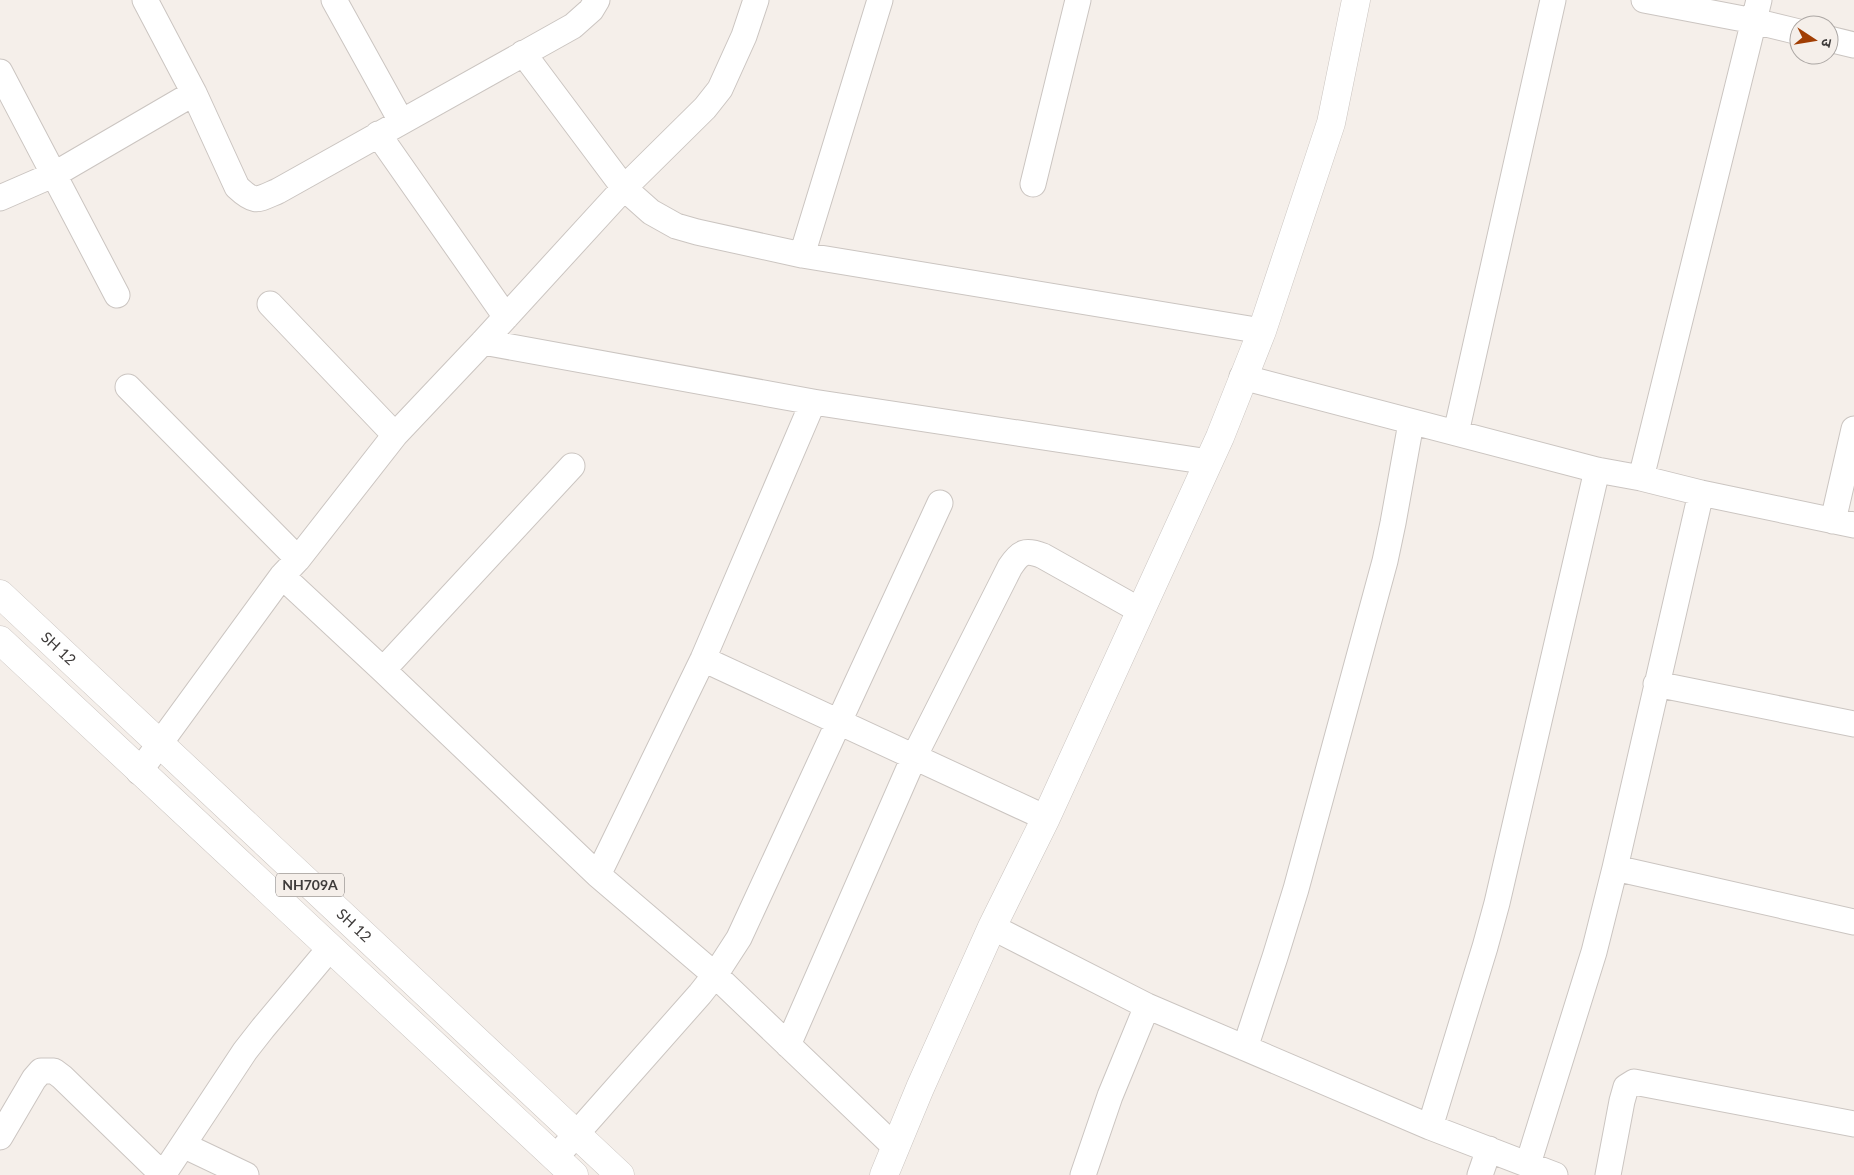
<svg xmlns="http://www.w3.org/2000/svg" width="1854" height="1175" viewBox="0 0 1854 1175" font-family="Lato,'Noto Sans Devanagari',sans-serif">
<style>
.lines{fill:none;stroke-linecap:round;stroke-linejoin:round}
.street-casing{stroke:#cbc5c1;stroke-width:27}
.secondary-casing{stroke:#cbc5c1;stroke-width:29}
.highway-casing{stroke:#cbc5c1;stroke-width:29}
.street{stroke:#fff;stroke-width:25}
.secondary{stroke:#fff;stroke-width:28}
.highway{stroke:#fff;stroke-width:28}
.labels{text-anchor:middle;stroke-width:4;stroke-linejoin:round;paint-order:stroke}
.shield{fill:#f5efea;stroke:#75716f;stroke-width:1}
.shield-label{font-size:14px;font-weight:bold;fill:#3e3b3a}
.street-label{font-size:15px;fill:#3e3b3a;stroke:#f5efea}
</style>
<rect width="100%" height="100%" fill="#f5efea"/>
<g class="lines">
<defs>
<path id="street" d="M145 0 194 93 237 187C255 204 257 200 278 191L573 26 591 10 597 0
M334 0 401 121
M1644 0 1754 21 1799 32
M1829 39 1854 45
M523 53 624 188 651 212 676 226 697 232 802 255 1262 331
M0 72 117 295
M378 134 506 317
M1033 184 1078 0
M0 198 55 174 194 93
M802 255 880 0
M270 304 395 435
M483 342 813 402 1209 462
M1242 377 1597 470 1641 478 1701 493 1854 525
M128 387 298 559
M1456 433 1553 0
M1641 478 1759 0
M1833 521 1854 429
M282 576 383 670 598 875 715 975 895 1147
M703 659 1046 818
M383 670 572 466
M1656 684 1854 724
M139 772 282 576 298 559 395 435 483 342 624 188 705 108 720 89 744 36 756 0
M1615 868 1854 922
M598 875 703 659 813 402
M992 927 1147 1006 1430 1127 1555 1175
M788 1045 914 757 1010 567C1020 552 1025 549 1043 556L1141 611
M1245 1048 1275 957 1296 889 1385 561 1393 523 1411 423
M1430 1127 1485 947 1497 903 1597 470
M0 1137 34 1079 41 1071H54L62 1077 163 1175
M183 1145 246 1175
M555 1158 700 994 715 975 739 938 940 503
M1528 1164 1594 952 1615 868 1701 493
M163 1175 245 1051 263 1028 330 948
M1083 1175 1110 1096 1147 1006
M1480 1175 1489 1149
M1608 1175 1622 1101 1626 1087 1634 1082 1854 1124"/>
<path id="secondary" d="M884 1175 920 1088 992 927 1046 818 1220 437 1262 331 1331 123 1356 0"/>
<g id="highway">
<path id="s1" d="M0 594 620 1175"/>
<path d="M0 640 574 1175"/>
</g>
</defs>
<use href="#street" class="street-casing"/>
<use href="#secondary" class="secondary-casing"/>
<use href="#highway" class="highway-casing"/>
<use href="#street" class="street"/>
<use href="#secondary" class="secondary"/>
<use href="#highway" class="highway"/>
</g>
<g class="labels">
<rect class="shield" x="276" y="873.5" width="68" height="23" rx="4"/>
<g class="shield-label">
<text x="310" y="890">NH709A</text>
</g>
<g class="street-label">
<text dy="5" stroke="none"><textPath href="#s1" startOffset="80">SH 12</textPath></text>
<text dy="5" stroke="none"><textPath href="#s1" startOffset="485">SH 12</textPath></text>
</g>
</g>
<g transform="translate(1814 40) rotate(102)"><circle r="24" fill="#f5efea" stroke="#aca7a4"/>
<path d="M0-4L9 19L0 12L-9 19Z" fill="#a13e03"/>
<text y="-8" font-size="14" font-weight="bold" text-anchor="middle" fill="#3e3b3a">उ</text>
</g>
</svg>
